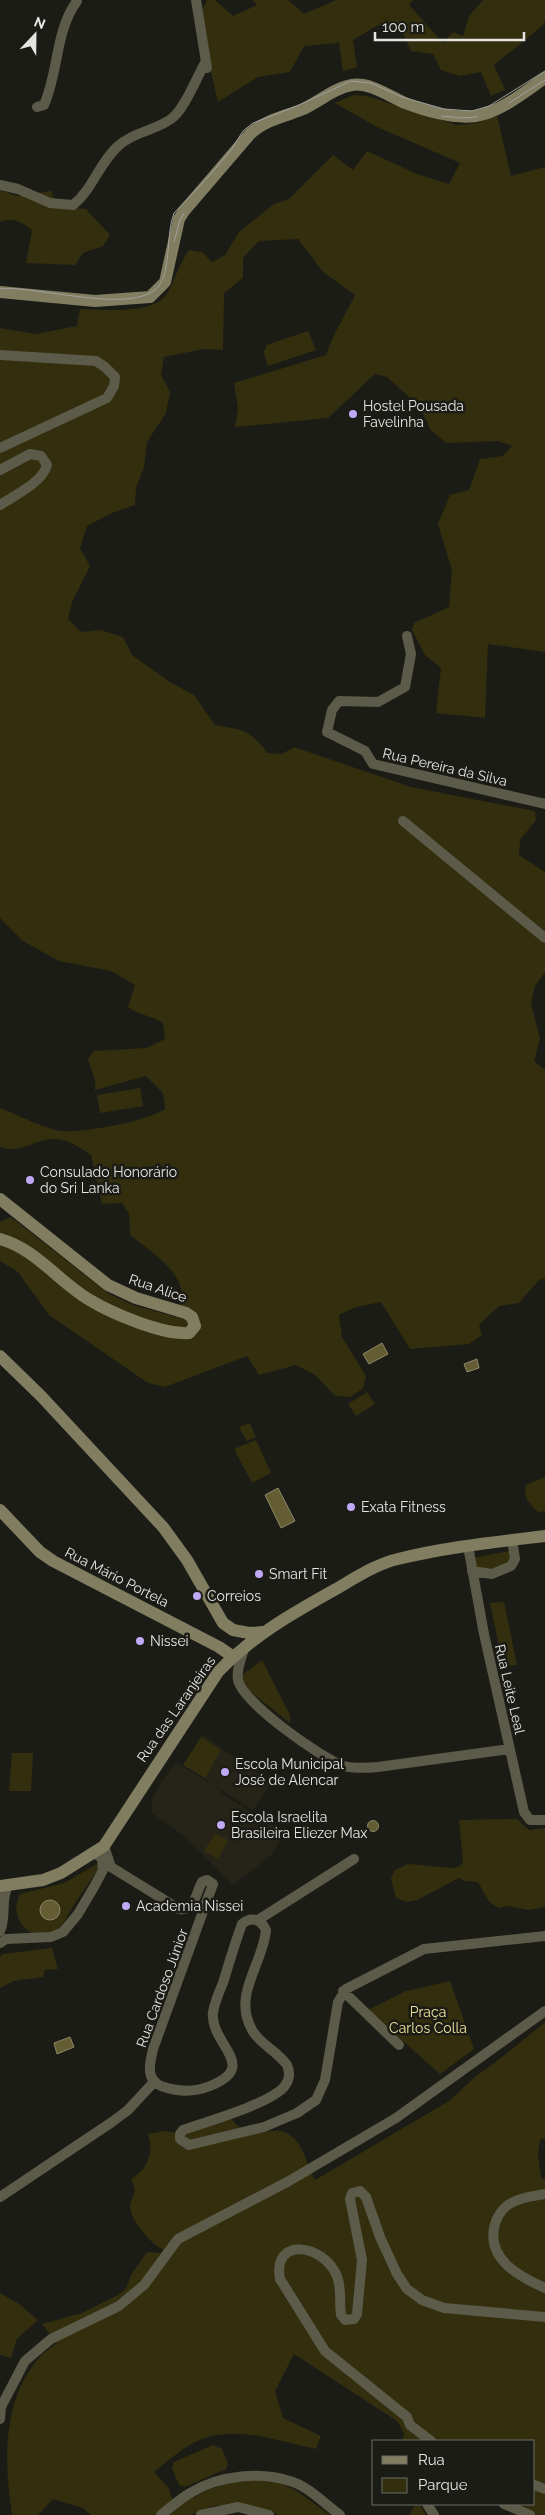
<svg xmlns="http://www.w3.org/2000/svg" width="545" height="2515" viewBox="0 0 545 2515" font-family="Raleway,sans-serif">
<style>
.built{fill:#262419}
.green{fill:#322e0e}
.water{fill:#645d33;stroke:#8b8667}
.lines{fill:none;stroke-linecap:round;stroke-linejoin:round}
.street{stroke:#5c5a48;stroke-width:10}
.secondary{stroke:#817d61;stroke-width:12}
.tram{stroke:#a0a09c;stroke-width:1}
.poi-dot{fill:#bfa8f4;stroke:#1c1c17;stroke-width:2}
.labels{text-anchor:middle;stroke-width:5;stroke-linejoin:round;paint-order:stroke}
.poi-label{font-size:14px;fill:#e5e4e1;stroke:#1c1c17;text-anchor:start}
.street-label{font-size:14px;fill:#e5e4e1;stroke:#1c1c17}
.park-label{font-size:14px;fill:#ebe199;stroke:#1c1c17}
</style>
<rect width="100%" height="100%" fill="#1c1c17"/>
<path class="built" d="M203 1735 271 1783 253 1810 183 1765Z
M177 1763 221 1790 220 1795 222 1794 286 1833 270 1856 233 1885 187 1838 152 1813V1800L161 1782Z"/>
<path class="green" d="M207 0H215L233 16 257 5 253 0H288L304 14 336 0H413L409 5 443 43 453 32 463 36 469 16 483 0H545V20L542 26 494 65 505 90 491 96 481 72 460 76 441 70 433 54 411 51 401 29 378 25 353 40 357 67 343 71 339 43 304 46 290 72 258 77 218 102 198 17Z
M353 95 367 96 457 125 478 123 497 115 511 176 545 167V652L488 644 485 718 436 713 441 668 425 655 412 630 414 623 449 607 452 570 438 524 450 495 469 490 480 459 503 456 512 446 498 441 446 443 430 429 420 407 387 377 375 374 328 418 235 427 238 409 234 383 326 355C333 333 345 316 355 295L323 272 298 239 259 241 243 258V278L224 293 223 350 204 349 164 357 161 375 170 392 166 413 147 442 144 467 136 488 135 505 112 513 87 526 80 548 90 566 72 602 68 619 81 632 100 630 123 637 132 655 170 682 194 695 215 725C242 730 251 729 267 753L282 754 294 747 411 787 535 811 536 820 520 840 519 855 545 872V972L535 986 531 1003 540 1039 534 1061 545 1070V1278L538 1281 519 1303 499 1306 479 1325 482 1335 469 1344 410 1349 381 1302 356 1307 339 1315 342 1337 366 1376 363 1388 351 1397 335 1396 315 1375 296 1365 259 1375 247 1356 165 1387 148 1383 49 1315 18 1272 0 1261V1222L11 1217 109 1294 133 1305 176 1317C178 1311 183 1301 182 1295 180 1268 149 1251 130 1235L129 1214 122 1203 102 1204 91 1155C80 1148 69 1139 54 1139 34 1139 21 1155 0 1147V1108C16 1114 47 1130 62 1131 85 1133 147 1121 165 1109L163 1093 146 1076 95 1090V1080L88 1060 93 1051 147 1048 165 1039 163 1023C152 1016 139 1015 128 1007L135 985 111 971 59 961 23 941 0 918V328L35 334 77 326 80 309C105 309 154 316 168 292 175 278 180 263 189 250L202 252 212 262 225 255 239 232 274 204 289 199 333 155 353 170 367 151 417 174 449 184 460 163 375 126 335 103Z
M0 190 16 196 51 191 58 207 86 209 110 235 103 246 83 253 75 265 26 263 32 230C22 222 13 217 0 222Z
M308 331 316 350 268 366 263 351 266 349V345Z
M140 1088 143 1106 100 1113 97 1095Z
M367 1392 375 1404 356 1416 348 1404Z
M250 1423 256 1437 247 1441 239 1427Z
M256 1440 271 1473 252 1483 234 1449Z
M545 1477V1511L538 1512C529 1503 523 1498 526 1485Z
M509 1551 511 1561 499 1570 475 1567 472 1558Z
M504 1602 517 1665 503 1666 490 1603Z
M262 1660 290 1715V1723L247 1689 241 1676Z
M201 1737 221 1750 205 1778 183 1765Z
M12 1753H33L31 1791H9Z
M517 1819 529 1830 545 1828V1907L528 1910 508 1906 499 1908 489 1902 478 1882 465 1881 459 1878 417 1900 407 1902 396 1898 391 1878 395 1870 408 1864 452 1868 459 1867 463 1862 459 1820Z
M215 1833 228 1840 218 1859 204 1851Z
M97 1864 100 1866C91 1880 81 1894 72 1908 67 1916 64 1924 57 1930 36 1948 6 1920 20 1894L64 1883Z
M52 1948 58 1969 45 1970 43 1977 14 1981 0 1988V1957L2 1954Z
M450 1981 474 2049 440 2074 368 2010 406 1991Z
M545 2022V2138L540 2140 538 2154 541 2178 545 2179V2515H537L511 2504H534V2441H402L404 2433 397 2421 294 2354 275 2391 283 2418 321 2436 316 2449C281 2442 237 2425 202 2439 184 2446 169 2460 154 2472L168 2487 175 2507 208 2490 239 2479 278 2482 297 2491 330 2515H278L261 2508 237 2504 214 2506 191 2515H91L83 2508 53 2499 38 2515H12C4 2464 2 2399 39 2358 44 2352 51 2348 57 2343L42 2324 82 2313 116 2296 126 2289 131 2275 147 2252 163 2253 164 2250C151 2244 133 2224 130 2208 130 2202 134 2195 135 2189L131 2179C148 2168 154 2153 148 2134L164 2131 185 2134 221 2120 232 2119C253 2149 269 2120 291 2136 304 2145 308 2168 315 2180L449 2101 475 2077 501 2058Z
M0 2293 19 2304 38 2320 17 2339 11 2358 0 2355Z
M213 2445 222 2449 228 2464 226 2469 185 2487 179 2485 172 2468 174 2462Z
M415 2504H419L426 2515H409Z"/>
<path class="water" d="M382 1343 388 1354 369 1364 363 1354Z
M477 1359 479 1368 467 1372 464 1364Z
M278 1488 295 1521 281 1528 265 1495Z
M367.5 1826a5.5 5.5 0 1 1 11 0a5.5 5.5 0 1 1-11 0Z
M40 1910a10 10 0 1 1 20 0a10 10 0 1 1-20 0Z
M70 2037 74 2047 57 2054 54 2043Z"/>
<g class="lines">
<path class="street" d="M196 0 207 68
M37 107 44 105C59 71 55 31 77 1
M0 185 18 189 50 203 73 205C92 190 99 164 117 147 133 132 154 131 171 119 184 110 197 77 205 63
M0 355 96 361 105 367 115 377 114 386 107 398 0 448
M0 470 30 454 41 456 47 465C42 483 15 495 0 505
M407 636 411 654 405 687 378 702 339 701 332 710 327 732 365 751 373 764 545 804
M403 821 545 938
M468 1546 484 1634 524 1812 530 1820H545
M472 1571 492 1574 511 1566 515 1559 512 1540
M245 1646C242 1657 236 1669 238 1680 243 1703 321 1758 344 1766 355 1769 367 1768 378 1767L510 1749
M104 1846 111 1867 179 1909C195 1912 196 1892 202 1882L207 1880 213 1884 153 2049C150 2063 145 2079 161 2086 178 2092 193 2093 210 2086 261 2066 209 2044 213 2012 215 2002 219 1992 223 1983 229 1963 235 1943 242 1924 251 1916 261 1919 266 1930 263 1965 230 1997 254 2033 263 2046 278 2052 287 2065 290 2072 290 2080 284 2087 269 2104 206 2122 183 2130L180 2134V2139L189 2145 264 2127 297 2113 316 2100 325 2080 338 2002 346 1989 424 1949 545 1936
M258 1920 354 1859
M0 1931C7 1916 0 1900 8 1886
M0 1943 6 1939 51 1937 63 1932 78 1914 94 1887 103 1870 102 1858 97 1855
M343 1991 399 2045
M545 2194C534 2196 521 2197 511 2203 502 2208 496 2218 494 2228 488 2260 520 2277 545 2288
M0 2197 112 2122 128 2110 154 2082
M0 2419 1 2407 25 2361 51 2339 119 2306 144 2285 178 2239 289 2181 396 2118 545 2011
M431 2441 410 2425 407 2417 325 2351 280 2279C272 2237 323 2243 337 2276 342 2289 339 2302 341 2315L345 2320 354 2319 357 2314 362 2260 350 2199 352 2193 360 2191 366 2197 380 2237 397 2274 407 2289 422 2300 444 2308 545 2317
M534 2485 545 2489
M427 2504 434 2515
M504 2504 530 2515
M161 2515C171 2507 181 2498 192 2492 221 2475 261 2471 293 2482 310 2488 325 2504 340 2515
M201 2515 238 2507 269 2515"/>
<path class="secondary" d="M0 292 95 301 150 297 165 282 179 219 184 211 250 134C265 120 283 117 301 110 318 103 333 88 352 85 370 82 389 96 405 103 426 111 453 119 476 116 501 112 524 92 545 78
M0 1199 108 1285 136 1298 186 1313 192 1317 195 1326 189 1333C162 1335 111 1313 88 1299 57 1280 36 1249 0 1239
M0 1356 41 1396 163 1527 187 1560 223 1623 233 1630 249 1633 263 1632
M0 1510 40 1552 53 1561 219 1647 232 1656
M0 1886 43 1880 61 1873 104 1846 218 1672C252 1636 293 1613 336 1589 355 1578 376 1564 398 1559 446 1547 496 1542 545 1536"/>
<path class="tram" d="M509 103 545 80
M442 116 461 118 477 117
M174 242 180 220 184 213
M0 289C33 284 139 318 160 284 171 268 166 233 174 213L210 175 231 150 243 131 253 123 299 105 351 81 371 83 402 97 444 109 472 111 489 106 545 71"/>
</g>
<g class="poi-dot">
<circle cx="353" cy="414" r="5"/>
<circle cx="30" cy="1180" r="5"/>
<circle cx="351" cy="1507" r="5"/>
<circle cx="259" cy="1574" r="5"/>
<circle cx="197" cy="1596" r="5"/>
<circle cx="140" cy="1641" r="5"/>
<circle cx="225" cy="1772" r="5"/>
<circle cx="221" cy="1825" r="5"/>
<circle cx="126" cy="1906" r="5"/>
</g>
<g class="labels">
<g class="poi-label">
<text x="363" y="411">Hostel Pousada<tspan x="363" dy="16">Favelinha</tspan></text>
<text x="40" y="1177">Consulado Honorário<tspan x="40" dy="16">do Sri Lanka</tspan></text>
<text x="361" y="1512">Exata Fitness</text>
<text x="269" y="1579">Smart Fit</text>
<text x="207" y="1601">Correios</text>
<text x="150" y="1646">Nissei</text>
<text x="235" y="1769">Escola Municipal<tspan x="235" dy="16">José de Alencar</tspan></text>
<text x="231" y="1822">Escola Israelita<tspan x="231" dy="16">Brasileira Eliezer Max</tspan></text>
<text x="136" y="1911">Academia Nissei</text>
</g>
<g class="street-label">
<text transform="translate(445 767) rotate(13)" y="5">Rua Pereira da Silva</text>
<text transform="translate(158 1288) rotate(19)" y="5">Rua Alice</text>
<text transform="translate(117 1577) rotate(27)" y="5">Rua Mário Portela</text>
<text transform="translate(510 1689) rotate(77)" y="5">Rua Leite Leal</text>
<text transform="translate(176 1709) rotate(-55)" y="5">Rua das Laranjeiras</text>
<text transform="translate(162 1988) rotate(-70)" y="5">Rua Cardoso Júnior</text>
</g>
<g class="park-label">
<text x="428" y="2017">Praça<tspan x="428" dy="16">Carlos Colla</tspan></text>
</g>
</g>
<rect x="372" y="2440" width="162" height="65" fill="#1c1c17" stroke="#6c6c68"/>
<rect x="382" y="2456" width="25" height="8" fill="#817d61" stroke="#6c6c68"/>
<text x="418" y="2465" font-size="15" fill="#e5e4e1">Rua</text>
<rect x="382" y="2478" width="25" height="15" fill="#322e0e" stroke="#6c6c68"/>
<text x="418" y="2490" font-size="15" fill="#e5e4e1">Parque</text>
<g transform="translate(35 35) rotate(22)" stroke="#1c1c17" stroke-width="4" paint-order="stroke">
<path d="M0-4L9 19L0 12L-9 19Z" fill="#e5e4e1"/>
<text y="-8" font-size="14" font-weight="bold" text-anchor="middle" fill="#e5e4e1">N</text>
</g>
<path d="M375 32v8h149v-8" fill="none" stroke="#e5e4e1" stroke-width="2.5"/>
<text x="382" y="32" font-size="15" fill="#e5e4e1" stroke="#1c1c17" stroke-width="4" paint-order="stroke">100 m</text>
</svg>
